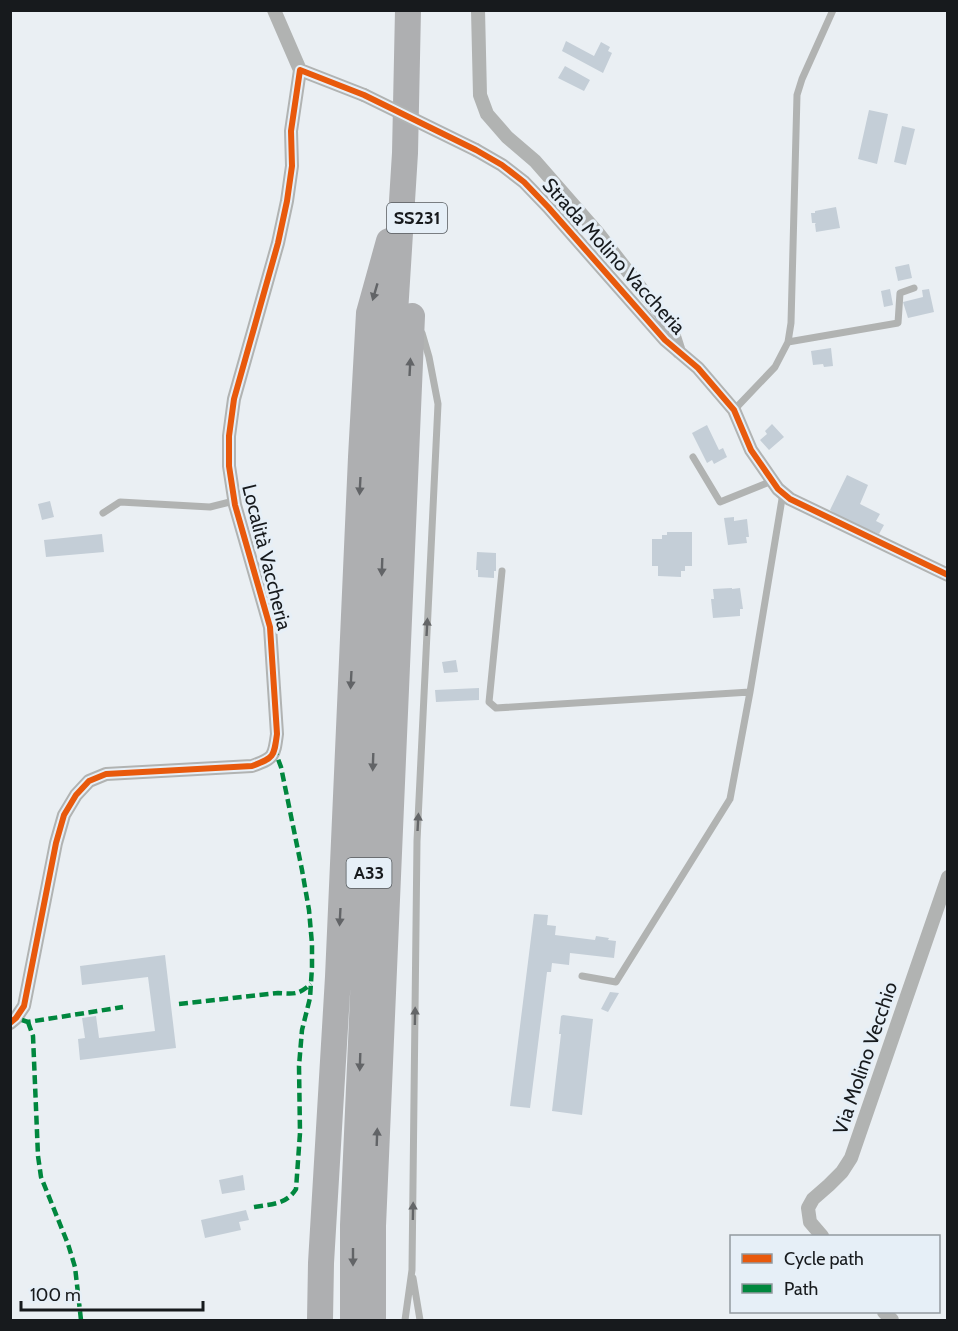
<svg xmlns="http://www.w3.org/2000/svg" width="958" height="1331" viewBox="0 0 958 1331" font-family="Cabin,sans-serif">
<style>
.building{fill:#c4ced7}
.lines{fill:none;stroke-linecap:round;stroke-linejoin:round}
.lane{stroke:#b1b3b2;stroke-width:7}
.street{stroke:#b1b3b2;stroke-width:14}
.highway{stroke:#aeafb1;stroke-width:26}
.street-bridge{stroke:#b1b3b2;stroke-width:14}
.quiet{stroke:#00873e;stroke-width:4.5;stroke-dasharray:9 4.5;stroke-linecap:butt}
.cycleway-casing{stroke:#e6eff7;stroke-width:10}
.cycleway{stroke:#e8590c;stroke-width:6}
.oneway{fill:#626467}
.oneway2{fill:#646668}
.labels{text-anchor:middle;stroke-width:6;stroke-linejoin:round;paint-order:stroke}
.shield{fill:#e6eff7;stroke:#555a5e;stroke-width:1.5}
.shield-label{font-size:18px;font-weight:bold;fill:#171a1d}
.street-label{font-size:20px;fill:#171a1d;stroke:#e6eff7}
</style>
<rect width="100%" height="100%" fill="#eaeff3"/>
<path class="building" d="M566 41 594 56 601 42 610 47 608 51 612 53 603 73 562 51Z
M565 66 590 80 584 91 558 78Z
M869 110 888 114 877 164 858 159Z
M902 126 915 129 906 165 894 162Z
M836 207 840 228 816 232 815 224 816 223H812L811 213H815V211Z
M909 264 912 278 898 281 895 267Z
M890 289 893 305 884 307 881 291Z
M929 289 934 312 908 318 903 302 923 297 922 290Z
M831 348 833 366 824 367 823 364 813 365 811 351Z
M772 424 784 437 769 450 760 440 767 434 765 431Z
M707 425 719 450 723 448 727 457 714 464 712 460 707 463 692 433Z
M847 475 868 485 860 504 880 514 876 521 884 525 879 534 843 519 830 510Z
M50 501 54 517 42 520 38 504Z
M734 517V521L747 519 749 537H746L747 543 728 545 724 518Z
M667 532H692V566H685V571H681V577L658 576V566H652V539H662V535H667Z
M102 534 104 552 46 557 44 540Z
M477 552 496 553V571H494V578L478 577V570H476Z
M732 588V589L740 588 743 609H740V616L713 618 711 599H714L713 589Z
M456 660 458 672 444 673 442 662Z
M479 688V700L436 702 435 690Z
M534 914 548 915 547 925 556 926 555 935 595 940 596 936 609 938 608 940 616 941 614 958 570 953 569 965 552 963 551 972H547L530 1108 510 1106Z
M165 955 176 1048 80 1060 78 1039 85 1038 82 1018 96 1016 99 1038 155 1031 148 977 82 985 80 966Z
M610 992 619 993 608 1012 601 1009Z
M563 1015 593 1019 582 1115 552 1111 561 1034H559L561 1016Z
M243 1175 245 1190 222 1194 219 1180Z
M246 1210 249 1220 239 1222 241 1230 205 1238 201 1220Z"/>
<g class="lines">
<path class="lane" d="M788 342 898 323 900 293 914 288
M734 410 775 367 788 342 791 323 797 95 802 79 833 10
M693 457 720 502 772 481
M103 513 120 502 210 507 234 501
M502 571 489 702 496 708 750 692
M582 976 616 982 730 799 750 692 783 493
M413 1278 420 1320
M405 1320 412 1270 417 841 438 404 429 357 422 333"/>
<path class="street" d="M274 10 300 70
M478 10 480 95 487 114 507 137 535 161 598 233 671 327 679 352
M300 70 364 95
M476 150 502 165 524 182 548 207 665 340 698 368 734 410 751 450 778 489 790 499 948 575
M10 1023 16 1018 24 1006 56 843 64 815 76 795 89 781 106 774 252 766C274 758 274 757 277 734L270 627 235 505 229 466V436L234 399 278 243 287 201 292 166 291 131 300 70
M822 1236 810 1222 808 1208 813 1199 829 1185 842 1172 851 1158 948 877
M884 1312 892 1320"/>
<path class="highway" d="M320 1320 321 1263 338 977 361 457 369 313 389 241
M353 1320V1225L388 425 405 153 408 10
M373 1320V1226L412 316"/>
<path class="street-bridge" d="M364 95 476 150"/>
<path class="quiet" d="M179 1004 278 993C295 994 298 995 311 984
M22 1020 28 1022 123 1007
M28 1022 33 1036 38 1156 41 1177 68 1244 75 1267 81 1320
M254 1207C271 1204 286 1205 296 1189L300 1133 299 1066 302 1030 310 998 312 967V944L309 910 302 870 281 767 275 751"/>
<defs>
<path id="cycleway" d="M10 1023 16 1018 24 1006 56 843 64 815 76 795 89 781 106 774 252 766C274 758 274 757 277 734L270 627 235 505 229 466V436L234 399 278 243 287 201 292 166 291 131 300 70 364 95 476 150 502 165 524 182 548 207 665 340 698 368 734 410 751 450 778 489 790 499 948 575"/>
</defs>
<use href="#cycleway" class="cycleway-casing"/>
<use href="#cycleway" class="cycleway"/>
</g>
<defs><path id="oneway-solid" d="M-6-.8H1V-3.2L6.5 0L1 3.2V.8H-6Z" transform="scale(1.5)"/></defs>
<g class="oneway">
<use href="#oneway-solid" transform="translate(375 292) rotate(106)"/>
<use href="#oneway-solid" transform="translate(410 367) rotate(-87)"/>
<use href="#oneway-solid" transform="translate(360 486) rotate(93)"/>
<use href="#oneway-solid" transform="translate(382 567) rotate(92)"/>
<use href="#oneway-solid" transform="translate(351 680) rotate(93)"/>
<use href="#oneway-solid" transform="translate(373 762) rotate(92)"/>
<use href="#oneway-solid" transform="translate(340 917) rotate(93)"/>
<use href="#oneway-solid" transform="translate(360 1062) rotate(92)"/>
<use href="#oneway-solid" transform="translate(377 1137) rotate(-88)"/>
<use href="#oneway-solid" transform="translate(353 1257) rotate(90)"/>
</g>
<g class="oneway2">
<use href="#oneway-solid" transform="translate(427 627) rotate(-87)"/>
<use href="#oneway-solid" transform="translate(418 822) rotate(-87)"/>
<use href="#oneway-solid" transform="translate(415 1016) rotate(-89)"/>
<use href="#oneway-solid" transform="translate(413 1211) rotate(-89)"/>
</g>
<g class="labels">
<g class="shield">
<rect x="387" y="203" width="60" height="30" rx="4.5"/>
<rect x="346.5" y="858" width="45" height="30" rx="4.5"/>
</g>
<g class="shield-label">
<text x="417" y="224">SS231</text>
<text x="369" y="879">A33</text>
</g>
<g class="street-label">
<text transform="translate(614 256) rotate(48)" y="7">Strada Molino Vaccheria</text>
<text transform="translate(267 557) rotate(76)" y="7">Località Vaccheria</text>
<text transform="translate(865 1058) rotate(-71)" y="7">Via Molino Vecchio</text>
</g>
</g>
<rect width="958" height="1331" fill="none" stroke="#171a1d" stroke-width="24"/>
<rect x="730" y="1235" width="210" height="78" fill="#e6eff7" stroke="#939aa0" stroke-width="1.5"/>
<rect x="742" y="1254" width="30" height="9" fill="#e8590c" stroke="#939aa0" stroke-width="1.5"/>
<text x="784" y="1265" font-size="18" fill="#171a1d">Cycle path</text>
<rect x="742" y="1284" width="30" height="9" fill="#00873e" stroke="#939aa0" stroke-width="1.5"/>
<text x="784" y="1295" font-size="18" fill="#171a1d">Path</text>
<path d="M21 1301v9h182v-9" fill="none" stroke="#171a1d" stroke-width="3"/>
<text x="30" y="1301" font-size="18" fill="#171a1d" stroke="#e6eff7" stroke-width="4.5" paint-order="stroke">100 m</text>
</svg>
